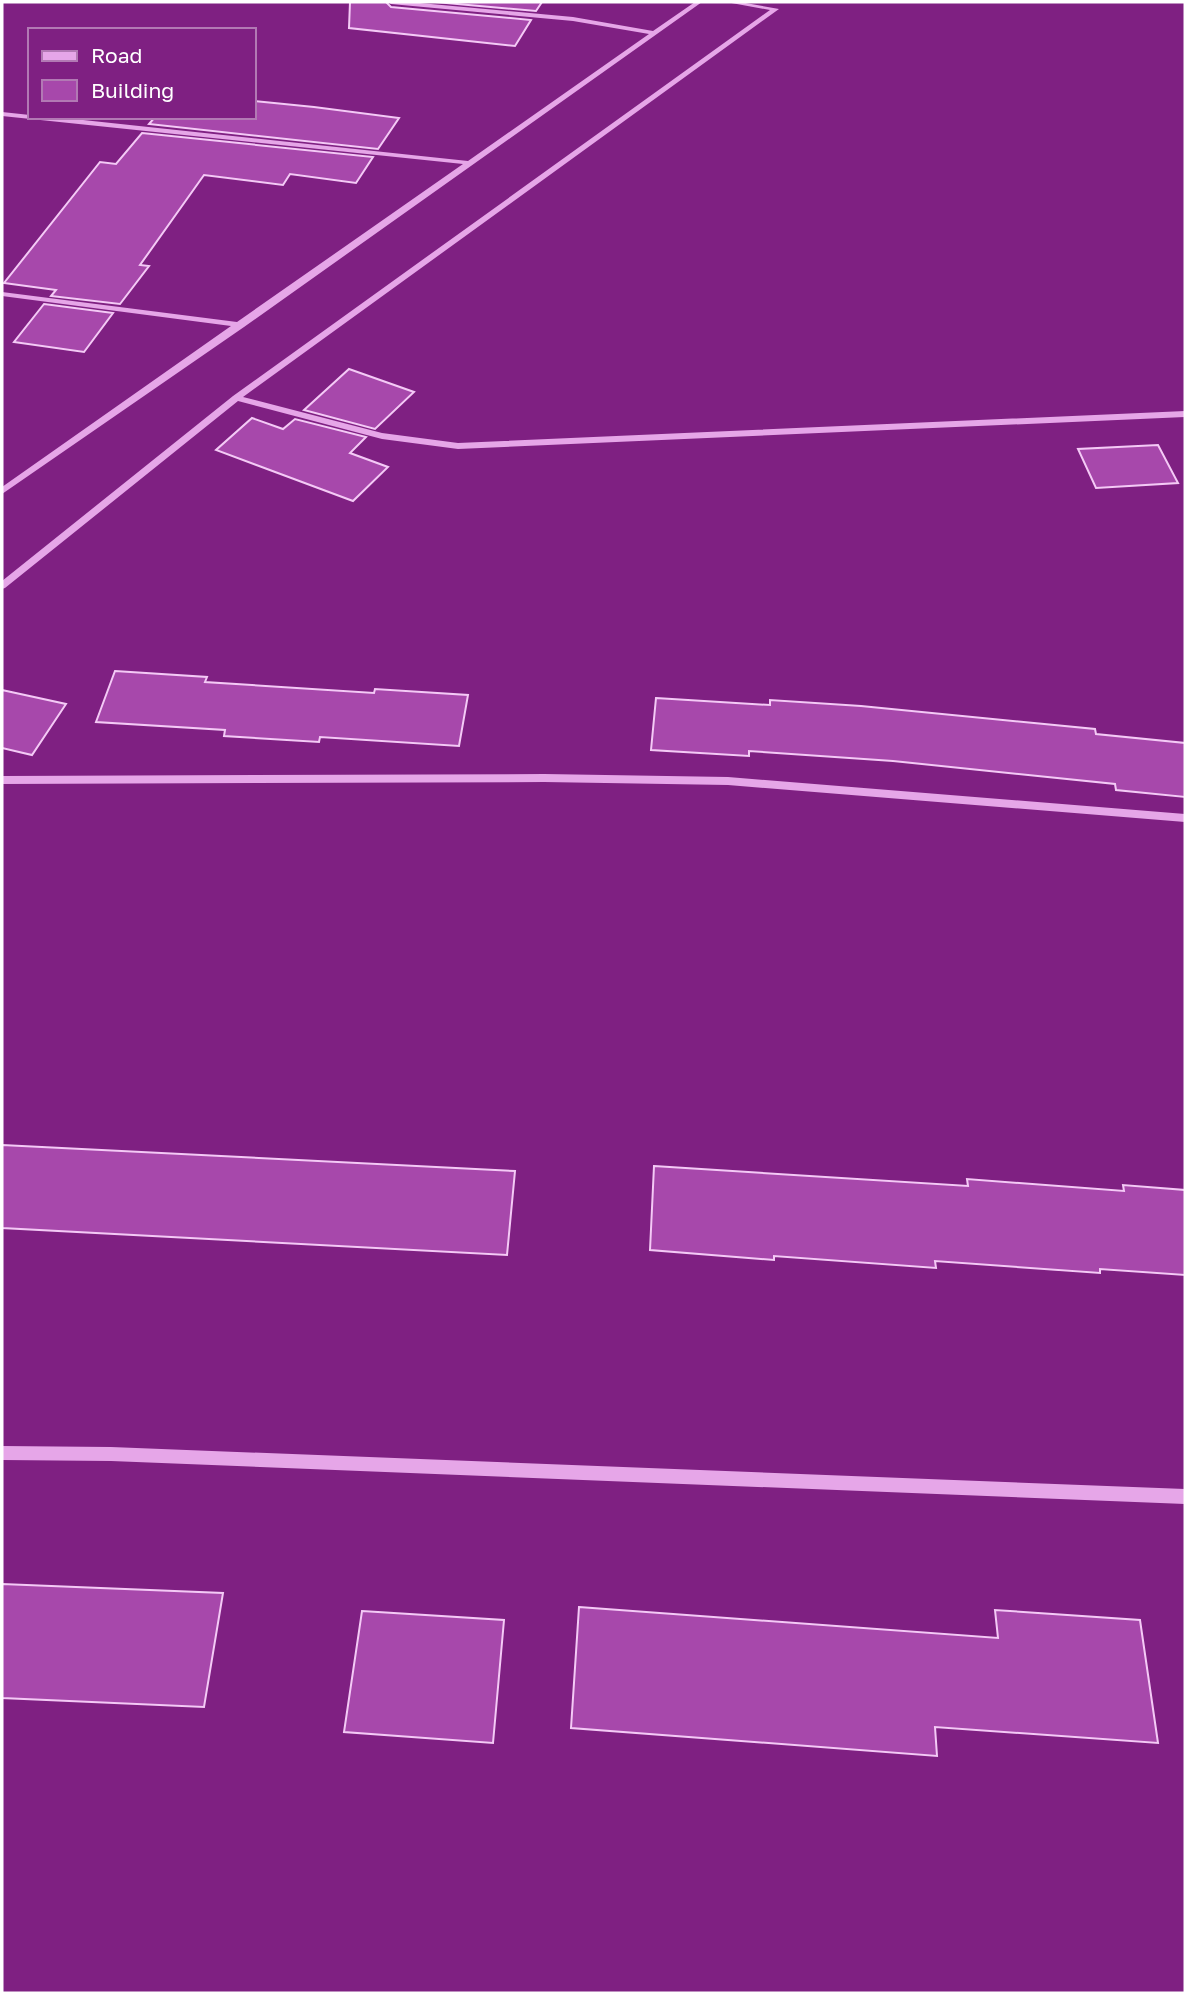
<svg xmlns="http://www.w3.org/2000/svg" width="1187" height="1995" viewBox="0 0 1187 1995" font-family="'Golos Text',sans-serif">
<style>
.building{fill:#a748ab;stroke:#f4caf6;stroke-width:2}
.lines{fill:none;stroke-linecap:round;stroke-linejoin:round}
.minor{fill:#e6a6e8;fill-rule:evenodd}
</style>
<rect width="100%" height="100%" fill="#7f2082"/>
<path class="building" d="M350 2H386L391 7 531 20 515 46 349 28Z
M435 2H542L536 11Z
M254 101 314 107 399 118 378 149 149 124 155 117H254Z
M142 133 373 157 356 183 290 174 283 185 204 175 140 265 149 266 120 304 51 296 56 290 4 283 100 162 116 164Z
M44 304 113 313 84 352 14 342Z
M349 369 414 392 375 429 304 410Z
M252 418 283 429 295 419 366 437 350 453 388 467 353 501 216 450Z
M1158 445 1178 483 1096 488 1078 449Z
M115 671 207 677 205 682 374 693 375 689 468 695 459 746 320 737 319 742 224 736 225 730 96 722Z
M2 690 66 704 32 755 2 748Z
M656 698 770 705V700L861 706 1095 729 1096 734 1185 743V797L1116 790 1115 784 893 761 749 751V756L651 750Z
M2 1145 515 1171 507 1255 2 1228Z
M654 1166 968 1186 967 1179 1124 1191 1123 1185 1185 1190V1275L1100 1269V1273L935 1261 936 1268 774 1256V1260L650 1250Z
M2 1584 223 1593 204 1707 2 1698Z
M579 1607 998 1638 995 1610 1140 1620 1158 1743 935 1727 937 1756 571 1728Z
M362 1611 504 1620 493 1743 344 1732Z"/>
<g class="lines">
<path class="minor" d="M388 2H409L573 17 653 31 695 2H702L244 327 2 494V487L231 326 2 296V292L237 322 463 164 2 116V112L30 115V117H55L468 161 649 34 573 21 391 4Z
M726 2H740L779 9 243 397 382 433 458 443 1185 411V417L458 449 382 439 238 401 5 588 2 589V581L233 396 770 10Z
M544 774 728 777 1185 814V822L728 785 544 782 2 784V776Z
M2 1446 111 1447 1185 1489V1504L111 1461 2 1460Z"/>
</g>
<rect width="1187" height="1995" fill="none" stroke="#ffffff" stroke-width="7"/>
<rect x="28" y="28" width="228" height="91" fill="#7f2082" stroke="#b279b4" stroke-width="2"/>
<rect x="42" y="51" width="35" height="10" fill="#e6a6e8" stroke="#b279b4" stroke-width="2"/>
<text x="91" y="63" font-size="21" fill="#ffffff">Road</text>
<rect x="42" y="80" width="35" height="21" fill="#a748ab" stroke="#b279b4" stroke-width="2"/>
<text x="91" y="98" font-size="21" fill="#ffffff">Building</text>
</svg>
